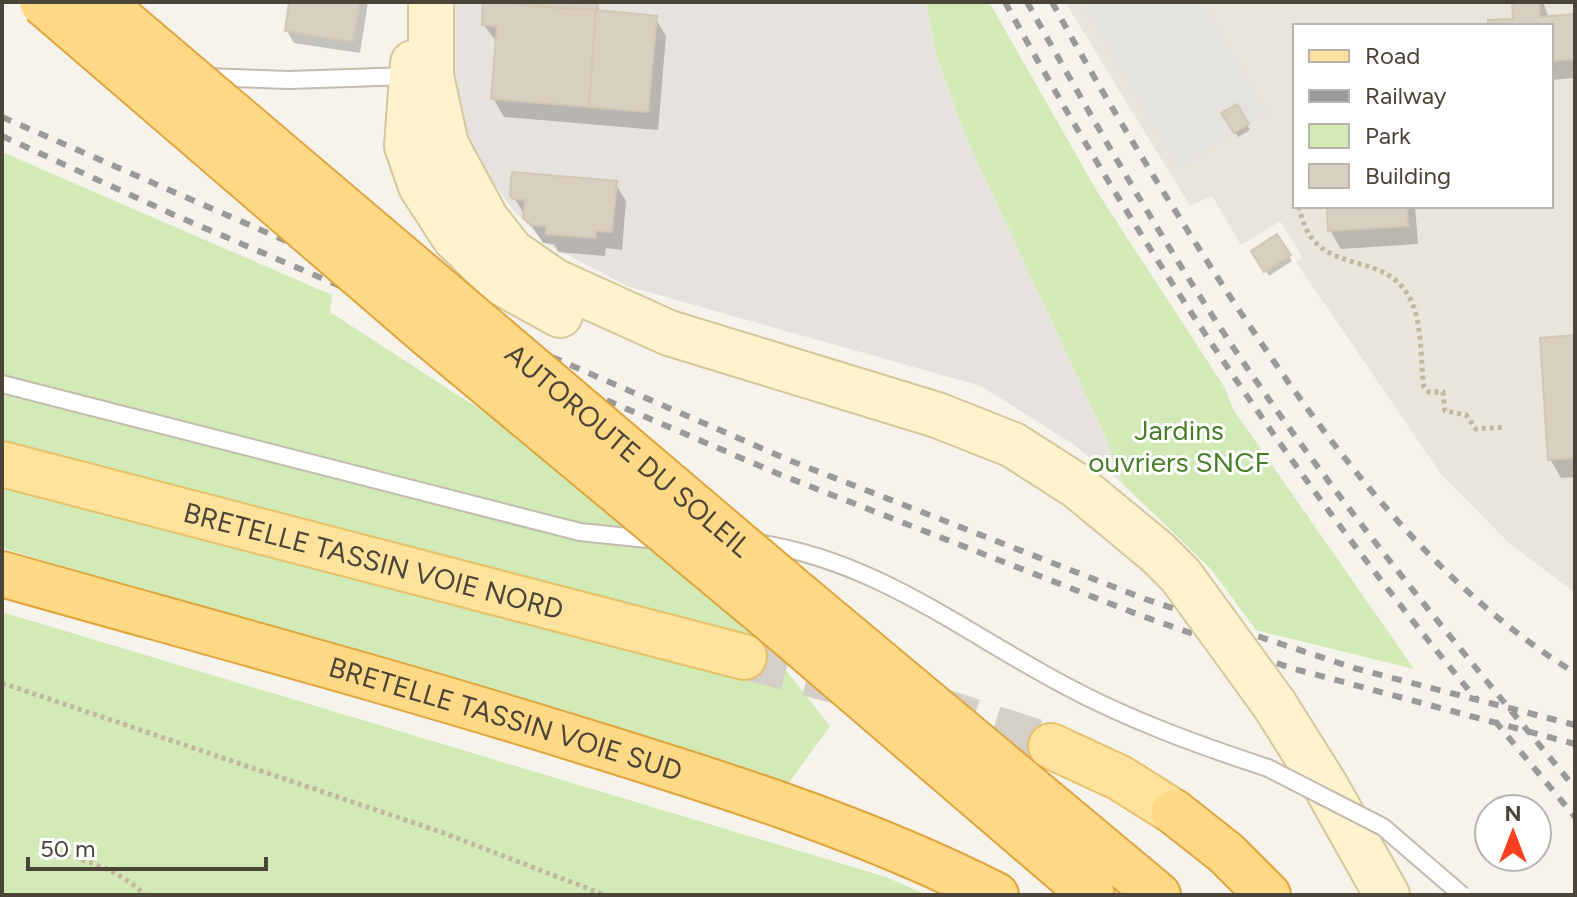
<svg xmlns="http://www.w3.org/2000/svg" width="1577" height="897" viewBox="0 0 1577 897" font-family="Figtree,sans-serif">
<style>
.residential{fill:#eae5da;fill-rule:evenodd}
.industrial{fill:#e6e2dd}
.green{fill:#d2eab5}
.parking{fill:#e5e3e0}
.shadow{fill:#0003}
.building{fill:#d8cfc1;stroke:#d3c7b4;stroke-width:2}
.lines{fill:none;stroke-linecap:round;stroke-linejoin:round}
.primary-tunnel{stroke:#d4d0c8;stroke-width:44;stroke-dasharray:44 22;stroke-linecap:butt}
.service-casing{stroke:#c2bbae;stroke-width:20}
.secondary-casing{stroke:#d6c79b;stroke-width:48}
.primary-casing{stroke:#e6c16a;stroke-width:48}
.trunk-casing{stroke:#e0a43c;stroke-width:48}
.path{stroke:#c4b79f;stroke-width:5;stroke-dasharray:4 4;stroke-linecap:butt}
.service{stroke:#fff;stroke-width:16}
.secondary{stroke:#fff3cd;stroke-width:44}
.primary{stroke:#ffe39c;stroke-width:44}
.trunk{stroke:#ffd985;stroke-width:44}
.rail{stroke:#9a9a9a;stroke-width:6;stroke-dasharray:10 10;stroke-linecap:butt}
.service-bridge-casing{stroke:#c2bbae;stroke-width:20;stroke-linecap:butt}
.secondary-bridge-casing{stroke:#d6c79b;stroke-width:48;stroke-linecap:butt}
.trunk-bridge-casing{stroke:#e0a43c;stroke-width:48;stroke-linecap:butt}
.service-bridge{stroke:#fff;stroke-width:16}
.secondary-bridge{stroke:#fff3cd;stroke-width:44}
.trunk-bridge{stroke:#ffd985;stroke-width:44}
.labels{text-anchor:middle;stroke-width:6;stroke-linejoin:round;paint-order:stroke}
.park-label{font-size:28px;fill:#4a7f2a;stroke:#fff}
.street-label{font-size:28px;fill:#4b4439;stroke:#fff}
</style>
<rect width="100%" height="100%" fill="#f6f3ec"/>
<path class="residential" d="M1065 2H1575V593L1510 544 1441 474 1296 262 1303 258 1280 221 1241 245 1212 196 1190 206ZM1295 26H1551V206H1295Z"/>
<path class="industrial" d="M450 2H926L937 56 964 133 1103 431 1123 484 1073 444 981 386 627 286 545 243 509 205 473 154 440 68Z"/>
<path class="green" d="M926 2H989L1098 193 1225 388 1233 409 1414 669 1256 630 1211 569 1123 484 1103 431 964 133 937 56Z
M2 152 332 295 330 312 599 487 759 636 830 726 788 784 2 548Z
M2 612 886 877 927 895H2Z"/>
<path class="parking" d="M1081 2H1203L1268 113 1178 170Z"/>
<path class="shadow" d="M291 2H368L360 53 294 43 287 31Z
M530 2H598L599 13 655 18 666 36 658 130 504 117 493 98 498 44 484 25 530 7Z
M1514 2H1543L1549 18 1575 16V78L1551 80V26H1490L1515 21Z
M1236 106 1250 130 1238 137 1224 114Z
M615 183 626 201 622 250 606 248 605 256 558 252 554 244 543 243 512 195Z
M1329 206H1415L1418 244 1341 249 1330 230Z
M1276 236 1292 261 1269 276 1254 251Z
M1575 337V477L1561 478 1550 459Z"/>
<path class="building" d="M289 2H360L353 42 285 31Z
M483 2 596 10 589 107 491 99 497 26 482 25Z
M528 2H597L596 10 528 6Z
M1512 2H1539L1540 17 1575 14V59L1551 61V26H1488V20L1513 19Z
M596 10 657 16 648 112 589 107Z
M1237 104 1249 124 1234 133 1221 113Z
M512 172 617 181 612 232 596 231V238L546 234V226L531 225 523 218 525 200 513 199 510 195Z
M1327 206H1407L1408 226 1328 231Z
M1277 234 1291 255 1264 272 1251 251Z
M1575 335V458L1548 460 1540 338Z"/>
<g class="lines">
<path class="primary-tunnel" d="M744 657 853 686
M931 707 1051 746"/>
<defs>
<path id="service" d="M205 77 289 80 409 76
M2 384 580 532 657 540
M757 543C875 560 962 631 1064 685 1129 720 1198 745 1268 768"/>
<path id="secondary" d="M431 2V76L446 145 486 219 512 252 554 281 669 333 937 415 1013 445 1077 486 1157 552
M413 63 407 146 421 186 454 237 500 282 560 315
M1274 704 1325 785 1387 895"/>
<g id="primary">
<path id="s1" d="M2 464 744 657"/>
<path d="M1051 746 1120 778 1174 812"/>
</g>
<g id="trunk">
<path id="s2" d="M2 574C196 629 391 681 583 741 723 784 866 829 996 895"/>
<path d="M799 595 1158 895"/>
<path d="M775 623 1092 895"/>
<path d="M1174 812 1226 853 1268 895"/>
</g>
</defs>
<use href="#service" class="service-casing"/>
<use href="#secondary" class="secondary-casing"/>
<use href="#primary" class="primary-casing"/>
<use href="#trunk" class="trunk-casing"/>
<path class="path" d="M1299 206C1312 280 1380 247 1408 295 1423 319 1420 359 1424 387L1429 392H1443L1445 411 1466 415 1476 429 1505 427
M2 683 441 832 605 895
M43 849C80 859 117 867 145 895"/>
<use href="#service" class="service"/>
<use href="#secondary" class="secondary"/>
<use href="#primary" class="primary"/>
<use href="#trunk" class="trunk"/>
<path class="rail" d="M1005 2C1140 248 1297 484 1477 700
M1027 2C1092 118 1157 233 1231 344 1335 500 1456 644 1575 788
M1052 2C1102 94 1157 183 1214 272 1312 422 1420 577 1575 673
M2 117 786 459 1145 599 1354 668 1575 725
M2 136 172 214 781 475 1142 616 1291 668 1575 744
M1495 721 1575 817"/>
<defs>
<path id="service-bridge" d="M1268 768 1383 827 1462 895"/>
<path id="secondary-bridge" d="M1157 552 1181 576 1274 704"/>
<g id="trunk-bridge">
<path d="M42 2 429 335 775 623"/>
<path id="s3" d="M101 2 799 595"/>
</g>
</defs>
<use href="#service-bridge" class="service-bridge-casing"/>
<use href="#secondary-bridge" class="secondary-bridge-casing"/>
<use href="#trunk-bridge" class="trunk-bridge-casing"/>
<use href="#service-bridge" class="service-bridge"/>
<use href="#secondary-bridge" class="secondary-bridge"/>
<use href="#trunk-bridge" class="trunk-bridge"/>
</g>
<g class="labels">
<g class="park-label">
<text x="1179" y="440">Jardins<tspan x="1179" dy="32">ouvriers SNCF</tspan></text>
</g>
<g class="street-label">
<text dy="10" stroke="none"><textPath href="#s3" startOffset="692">AUTOROUTE DU SOLEIL</textPath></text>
<text dy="10" stroke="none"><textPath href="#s1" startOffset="384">BRETELLE TASSIN VOIE NORD</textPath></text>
<text dy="10" stroke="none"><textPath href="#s2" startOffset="524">BRETELLE TASSIN VOIE SUD</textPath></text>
</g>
</g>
<rect width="1577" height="897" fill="none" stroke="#4b4439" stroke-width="8"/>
<rect x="1293" y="24" width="260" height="184" fill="#ffffff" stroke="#b7b4b0" stroke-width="2"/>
<rect x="1309" y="50" width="40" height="12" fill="#ffe39c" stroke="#b7b4b0" stroke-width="2"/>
<text x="1365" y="64" font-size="24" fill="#4b4439">Road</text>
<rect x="1309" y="90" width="40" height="12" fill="#9a9a9a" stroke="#b7b4b0" stroke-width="2"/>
<text x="1365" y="104" font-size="24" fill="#4b4439">Railway</text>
<rect x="1309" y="124" width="40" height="24" fill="#d2eab5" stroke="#b7b4b0" stroke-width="2"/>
<text x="1365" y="144" font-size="24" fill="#4b4439">Park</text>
<rect x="1309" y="164" width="40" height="24" fill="#d8cfc1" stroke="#b7b4b0" stroke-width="2"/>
<text x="1365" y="184" font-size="24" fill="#4b4439">Building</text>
<g transform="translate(1513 833)"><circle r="38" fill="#ffffff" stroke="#b7b4b0" stroke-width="2"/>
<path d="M0-6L14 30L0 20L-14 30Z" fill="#fc3f1d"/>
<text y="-12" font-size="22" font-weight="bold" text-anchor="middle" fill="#4b4439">N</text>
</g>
<path d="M28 857v12h238v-12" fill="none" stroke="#4b4439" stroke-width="4"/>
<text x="40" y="857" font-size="24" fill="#4b4439" stroke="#ffffff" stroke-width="6" paint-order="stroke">50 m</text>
</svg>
